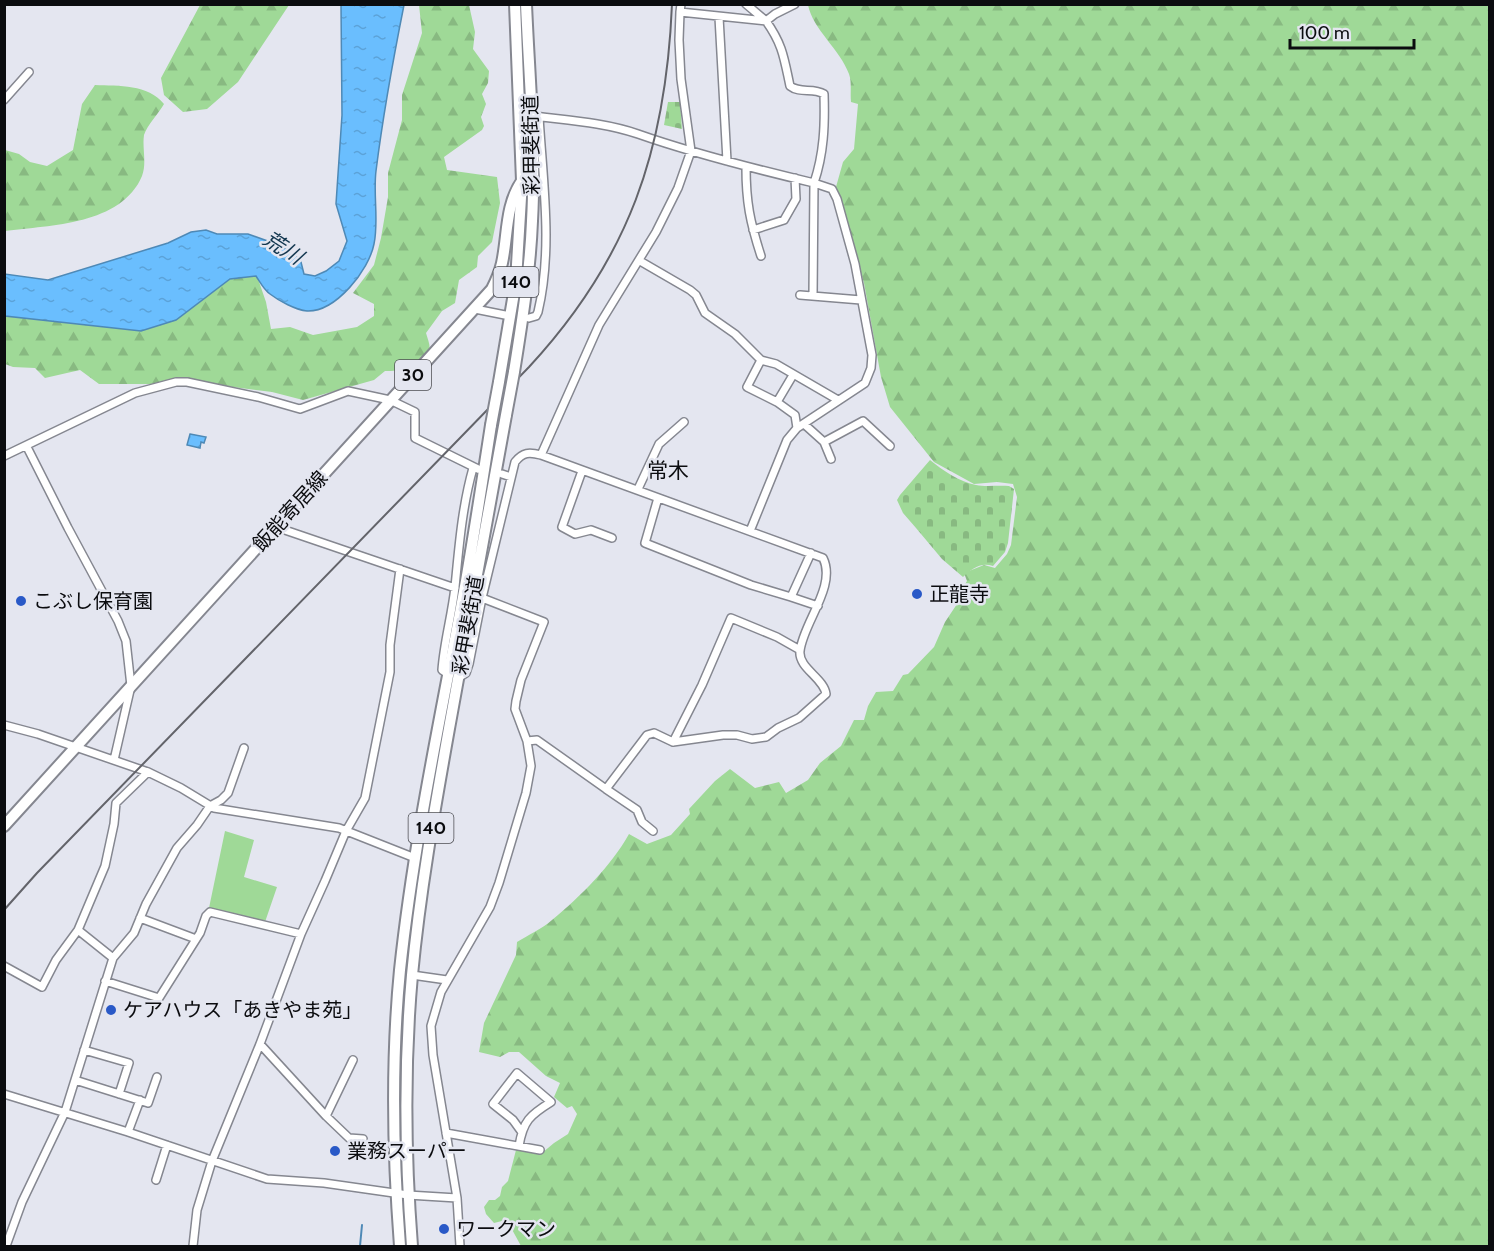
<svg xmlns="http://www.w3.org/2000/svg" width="1494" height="1251" viewBox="0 0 1494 1251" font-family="Cabin,'Noto Sans JP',sans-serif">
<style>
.green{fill:#9fd997}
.forest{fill:url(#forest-firs)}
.cemetery{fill:url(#cemetery-stones)}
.water{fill:url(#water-ripples);stroke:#4e89b6;stroke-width:1.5}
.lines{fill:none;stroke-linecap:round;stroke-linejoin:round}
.stream{stroke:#4e89b6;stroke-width:2}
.minor-casing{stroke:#858790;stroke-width:10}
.primary-casing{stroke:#858790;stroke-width:14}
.trunk-casing{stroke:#858790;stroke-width:14}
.minor{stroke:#fff;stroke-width:7}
.primary{stroke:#fff;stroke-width:10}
.trunk{stroke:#fff;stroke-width:10}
.rail{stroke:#63646a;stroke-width:2}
.trunk-bridge-casing{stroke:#858790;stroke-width:14;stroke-linecap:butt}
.trunk-bridge{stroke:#fff;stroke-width:10}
.poi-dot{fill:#2959c7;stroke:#e4e6f0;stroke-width:2}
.labels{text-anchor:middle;stroke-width:5;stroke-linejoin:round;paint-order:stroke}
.shield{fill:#e4e6f0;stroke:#4c4d52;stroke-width:1.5}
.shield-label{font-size:18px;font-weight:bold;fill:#0b0c0f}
.street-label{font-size:20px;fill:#0b0c0f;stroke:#e4e6f0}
.poi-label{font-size:20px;fill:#0b0c0f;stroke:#e4e6f0;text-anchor:start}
.water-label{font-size:21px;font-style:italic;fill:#12364f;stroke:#e4e6f0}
.neighbourhood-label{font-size:21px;fill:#0b0c0f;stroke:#e4e6f0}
</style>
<defs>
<pattern id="forest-firs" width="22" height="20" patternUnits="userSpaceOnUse" patternTransform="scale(1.5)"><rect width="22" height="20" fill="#9fd997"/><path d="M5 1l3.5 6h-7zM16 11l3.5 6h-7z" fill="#88b981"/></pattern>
<pattern id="cemetery-stones" width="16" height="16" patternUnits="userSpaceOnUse" patternTransform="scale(1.5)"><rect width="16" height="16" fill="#9fd997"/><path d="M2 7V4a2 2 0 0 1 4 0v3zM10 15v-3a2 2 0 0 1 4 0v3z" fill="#88b981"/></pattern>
<pattern id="water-ripples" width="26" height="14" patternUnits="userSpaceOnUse" patternTransform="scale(1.5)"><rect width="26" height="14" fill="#6abefe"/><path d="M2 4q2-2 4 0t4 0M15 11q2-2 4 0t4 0" fill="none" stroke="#5ba2d8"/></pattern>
</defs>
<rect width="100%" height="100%" fill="#e4e6f0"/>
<path class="green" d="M225 831 254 840 244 877 277 887 265 922 209 908Z"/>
<path class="forest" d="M200 5H289L238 82 207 109 183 112 164 95 161 78Z
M419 5H469L475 32 473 49 489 71 488 83 482 94 486 104 481 117 484 126 482 130 444 157 447 170 497 177 500 203 492 242 478 256 477 267 459 280 455 303 442 311 426 333C428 340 431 346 429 353 423 367 398 372 385 371L374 380 303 400 272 392 171 379 151 384H99L80 370 45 378 35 368 13 367 5 364 4 316 141 331 176 320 230 279 257 276 266 302 271 329 290 327 313 335 357 327 374 316V304L353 293 374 265 381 238 388 197V173L402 120V95L422 33Z
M808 5H1489V1246H521L509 1224 502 1221 494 1223 486 1214 484 1207 489 1200H495L500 1196 502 1187 508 1181 516 1150 542 1153 554 1143 568 1134 577 1114 572 1106 567 1108 554 1097 560 1083 546 1076 519 1052H509L500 1057 479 1052 484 1023 516 955 517 942C528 935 542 929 552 920 581 896 611 866 629 834L647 844 671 835 690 814 689 809 715 781 730 769 755 788 779 782 786 793 808 780 820 763 841 746 854 720H864L868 706 876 692 893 691 903 675 908 674 934 647 945 622 963 595 962 589 967 581 964 573 984 565 995 568 1007 554 1011 545 1017 497 1013 484 997 482 974 484 934 462 890 407 881 377 864 283 836 187 843 162 854 149 858 104 851 102C850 93 852 82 849 74 840 49 813 30 808 5Z
M95 85C119 86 148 84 164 104 159 113 147 125 144 135 142 148 147 163 142 176 121 225 51 225 5 231V150L19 154 30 162 47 166 73 150 82 104Z"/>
<path class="cemetery" d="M668 102H680L682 129 664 125Z
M930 460C942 470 960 482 976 485 986 487 998 485 1009 486L1014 489 1008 543 1005 552 993 566C980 562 972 569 963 577L942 559 916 528 903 513 897 500 900 495Z"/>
<path class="water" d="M341 5H404C393 60 383 115 376 171 373 194 379 221 374 244 369 270 336 312 307 311 296 310 279 301 270 294 264 290 260 282 256 276L230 279 176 320 141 331 5 316V274L48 280 168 243 191 232 206 230 217 234H248L276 244 294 253 301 262 304 274 315 276 326 271 339 261 347 241 336 204 342 115Z
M190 434 206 437 204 443 201 442 200 448 187 445Z"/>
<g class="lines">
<path class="stream" d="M360 1246 362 1225"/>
<defs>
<path id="minor" d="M681 4 680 12 766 21C783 45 784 58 790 86 800 94 813 87 824 94 825 125 824 153 814 183L813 296
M746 4 766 21 775 14 795 4
M719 17 727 161
M4 100 29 72
M520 114C559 120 600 121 638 134 695 154 755 169 814 183L832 189 837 199 855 264 872 355 871 368 865 383 797 428 787 440 750 531
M746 167C746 202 750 222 761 256
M753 230 784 220 796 199 795 178
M640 261 690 290 696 295 705 313 735 334 761 360 776 364 838 400
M800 295 861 300
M475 309 505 315
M529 318 536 316 538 312C553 249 543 182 539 117
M761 360 747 387 777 402 795 415 797 428
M777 402 793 375
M804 424 824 442 831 459
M824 442 863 421 890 446
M27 447 68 528 118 621 126 641 131 686 114 760
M541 455 599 325 656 232 678 188 691 151 681 79 679 40 680 12
M4 456 135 393 176 382H187L258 397 300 409 348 391 390 400 415 412V438L478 469
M582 471 562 527 575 534 591 530 612 538
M502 474 511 477
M638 489 659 444 684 422
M658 498 645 543 751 585 791 597
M276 527 455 588
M811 553 791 597 818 606
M448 674 442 670C444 642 452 615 455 587 459 547 462 507 473 468
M458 678 466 673 469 664 482 598
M4 725 38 734 148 772 181 788 214 808 339 828 415 858
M673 742 702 685 731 618 777 637 800 650
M606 789 637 810 642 822 653 831
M140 918 196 939
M78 930 113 958
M4 966 42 987 56 960 78 930 105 866 114 824 116 803 148 772
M412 975 447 980
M105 981 159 998 200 933 206 916 210 912 301 934
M260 1044 326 1116 349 1138 363 1139
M84 1050 129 1063 119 1094
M75 1080 148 1103 157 1077
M4 1094 128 1132 267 1179 324 1183 408 1195 457 1198
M326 1116 353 1060
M128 1132 140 1100
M446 1133 540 1150
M519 1146C523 1121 530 1115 551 1102L517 1073 493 1104 513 1120 521 1131
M156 1180 167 1145
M6 1246 22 1202 65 1112 113 958 134 933 146 904 177 848 197 825 210 806 221 800 228 793 244 748
M193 1246 197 1210 212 1161 260 1044 301 934 325 881 346 831 365 798 390 672V645L400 569
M460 1246 457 1198 433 1055 431 1026 441 992 490 907 499 883 526 793 531 766 527 741 515 709 516 701 521 680 544 622 482 598 515 462C523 452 529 452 541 455L823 558C837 586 803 623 800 651 798 668 824 678 826 694L799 718 778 728 766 737 752 739 737 735H723L673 742 654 733 647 735 606 789 537 740 527 741"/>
<path id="primary" d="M4 826 492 289C496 281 500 272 502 263 508 236 505 205 522 181H527"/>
<path id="trunk" d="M514 372C522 322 530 272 532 221 536 149 529 76 526 4
M499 382 516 281 522 181 515 4
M400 1246C393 1155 391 1062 400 970 414 839 442 711 466 581 475 529 483 477 491 425
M412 1246C405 1156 404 1065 412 975 420 890 435 807 450 723 468 621 487 518 506 415"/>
</defs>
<use href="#minor" class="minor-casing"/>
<use href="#primary" class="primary-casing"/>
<use href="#trunk" class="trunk-casing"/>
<use href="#minor" class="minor"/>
<use href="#primary" class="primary"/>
<use href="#trunk" class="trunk"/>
<path class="rail" d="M4 910 37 873 529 367C629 259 666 150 672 4"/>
<defs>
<path id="trunk-bridge" d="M506 415 514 372
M491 425 499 382"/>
</defs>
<use href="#trunk-bridge" class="trunk-bridge-casing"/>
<use href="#trunk-bridge" class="trunk-bridge"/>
</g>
<g class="poi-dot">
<circle cx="917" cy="594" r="6"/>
<circle cx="21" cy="601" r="6"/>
<circle cx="111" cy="1010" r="6"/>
<circle cx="335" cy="1151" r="6"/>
<circle cx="444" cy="1229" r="6"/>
</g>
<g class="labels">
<g class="shield">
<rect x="493.5" y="267" width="45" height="30" rx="4.5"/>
<rect x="395" y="360" width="36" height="30" rx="4.5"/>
<rect x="408.5" y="813" width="45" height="30" rx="4.5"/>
</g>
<g class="shield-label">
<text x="516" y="288">140</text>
<text x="413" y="381">30</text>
<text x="431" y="834">140</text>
</g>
<g class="street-label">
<text transform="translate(531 145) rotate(-91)" y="7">彩甲斐街道</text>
<text transform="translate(290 511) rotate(-48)" y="7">飯能寄居線</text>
<text transform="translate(468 625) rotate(-80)" y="7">彩甲斐街道</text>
</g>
<g class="poi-label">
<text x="929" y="601">正龍寺</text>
<text x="33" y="608">こぶし保育園</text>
<text x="123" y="1017">ケアハウス「あきやま苑」</text>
<text x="347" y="1158">業務スーパー</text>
<text x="456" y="1236">ワークマン</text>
</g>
<g class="water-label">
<text transform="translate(283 248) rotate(33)" y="7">荒川</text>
</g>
<g class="neighbourhood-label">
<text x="668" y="478">常木</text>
</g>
</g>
<rect width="1494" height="1251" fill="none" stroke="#0b0c0f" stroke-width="12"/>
<path d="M1290 39v9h124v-9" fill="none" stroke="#0b0c0f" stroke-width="3"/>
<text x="1299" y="39" font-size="18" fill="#0b0c0f" stroke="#e4e6f0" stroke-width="4.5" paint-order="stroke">100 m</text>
</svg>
